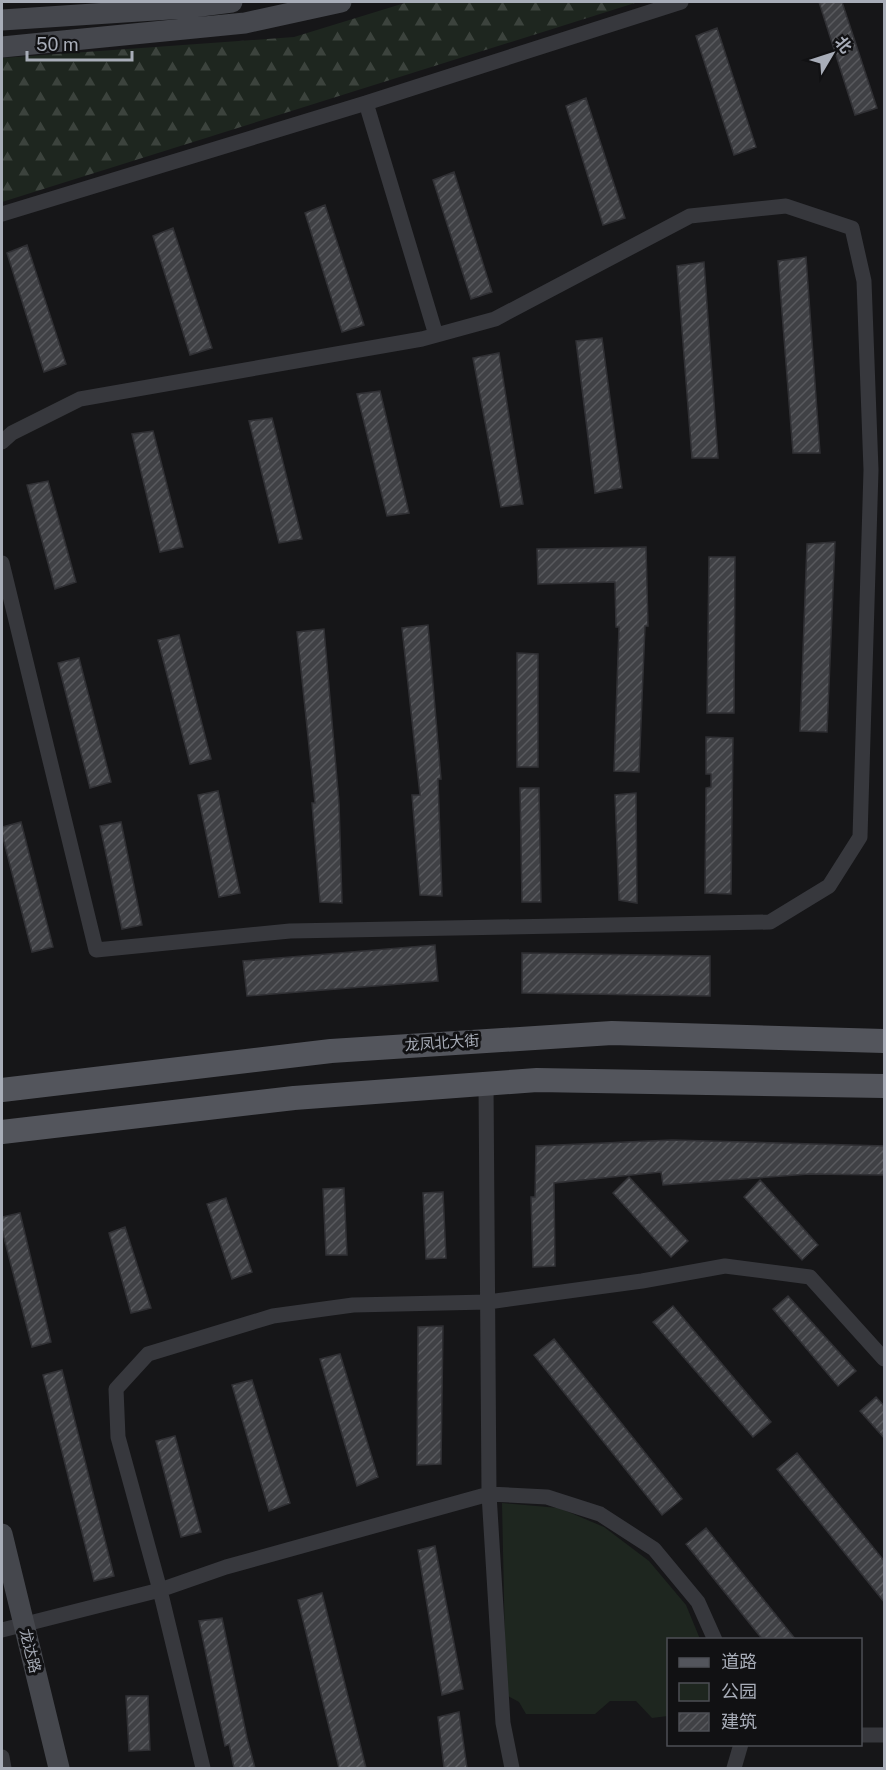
<svg xmlns="http://www.w3.org/2000/svg" width="886" height="1770" viewBox="0 0 886 1770" font-family="'Public Sans','Noto Sans SC',sans-serif">
<style>
.green{fill:#1e261f}
.forest{fill:url(#forest-firs)}
.building{fill:url(#building-hatch);stroke:#303034;stroke-width:1.5}
.lines{fill:none;stroke-linecap:round;stroke-linejoin:round}
.street{stroke:#37383d;stroke-width:15}
.secondary{stroke:#45474d;stroke-width:21}
.primary{stroke:#53555c;stroke-width:24}
.labels{text-anchor:middle;stroke-width:6;stroke-linejoin:round;paint-order:stroke}
.street-label{font-size:15px;fill:#a8adb8;stroke:#111113}
</style>
<defs>
<pattern id="forest-firs" width="22" height="20" patternUnits="userSpaceOnUse" patternTransform="scale(1.5)"><rect width="22" height="20" fill="#1e261f"/><path d="M5 1l3.5 6h-7zM16 11l3.5 6h-7z" fill="#3c433d"/></pattern>
<pattern id="building-hatch" width="6" height="6" patternUnits="userSpaceOnUse" patternTransform="scale(1.5)"><rect width="6" height="6" fill="#404145"/><path d="M-1 1l2-2M0 6l6-6M5 7l2-2" fill="none" stroke="#595a5e"/></pattern>
</defs>
<rect width="100%" height="100%" fill="#161618"/>
<path class="green" d="M502 1503 559 1508 604 1527 649 1561 686 1605 700 1639 668 1640V1716L652 1718 636 1701H610L595 1714H526L519 1702 506 1695Z"/>
<path class="forest" d="M408 2H638L2 202V58L294 37Z"/>
<path class="building" d="M819 2H842L877 108 855 115Z
M717 28 756 147 734 155 696 36Z
M586 98 625 218 603 225 566 106Z
M454 172 492 292 471 299 433 180Z
M325 205 364 325 342 332 305 213Z
M173 228 212 348 190 355 153 236Z
M27 245 66 364 44 372 7 253Z
M806 257 820 453H793L778 261Z
M704 262 718 458H692L677 266Z
M602 338 622 488 595 493 576 341Z
M499 353 523 504 501 507 473 358Z
M380 391 409 513 387 516 357 394Z
M272 418 302 539 279 543 249 421Z
M153 431 183 547 160 552 132 434Z
M48 481 76 582 55 589 27 485Z
M835 542 827 732 800 731 807 544Z
M646 547 648 626H645L639 772 614 771 619 627H616L615 582 538 584 537 549Z
M709 557H735L734 713H707Z
M428 625 441 779H438L442 896 420 895 412 795H420L402 628Z
M324 629 339 803 342 903 320 902 312 803H315L297 632Z
M179 635 211 759 190 764 158 640Z
M517 653 538 654V767H517Z
M79 658 111 782 90 788 58 663Z
M706 737 733 738 731 894 705 893 706 788 711 787V774H706Z
M520 788H539L541 902H522Z
M218 791 240 893 219 897 198 795Z
M636 793 637 903 619 900 615 795Z
M21 822 53 947 32 952 2 834V827Z
M121 822 142 925 122 929 100 826Z
M435 945 438 981 247 996 243 961Z
M522 953 710 956V996L522 993Z
M672 1140 885 1146V1175L809 1174 663 1185 661 1172 554 1183 555 1266 533 1267 531 1197H535L536 1146Z
M629 1177 688 1241 671 1257 613 1193Z
M760 1180 818 1245 802 1260 744 1197Z
M344 1188 347 1255H326L323 1189Z
M443 1192 446 1258 426 1259 423 1193Z
M226 1198 252 1272 232 1279 207 1204Z
M20 1213 51 1342 32 1347 2 1230V1217Z
M125 1227 151 1308 131 1313 109 1233Z
M788 1296 856 1371 838 1386 773 1309Z
M673 1306 771 1422 753 1437 653 1322Z
M443 1326 441 1464 417 1465 418 1327Z
M554 1339 682 1499 662 1515 534 1355Z
M340 1354 378 1477 357 1486 320 1359Z
M62 1370 114 1576 94 1581 43 1375Z
M252 1380 290 1503 269 1511 232 1385Z
M876 1397 885 1407V1439L860 1411Z
M175 1436 201 1532 181 1537 156 1441Z
M797 1453 885 1562V1603L777 1469Z
M706 1528 796 1640H763L686 1544Z
M435 1546 463 1689 442 1695 418 1550Z
M322 1593 366 1768H339L298 1600Z
M222 1618 247 1738 255 1768H234L229 1744 225 1746 199 1621Z
M126 1696H148L150 1750 129 1751Z
M459 1712 467 1768H444L438 1717Z"/>
<g class="lines">
<path class="street" d="M2 214 366 103
M436 335 366 103 681 2
M2 442 12 433 80 399 422 339 495 319 690 216 786 206 852 228 864 281 871 470 860 837 829 886 770 922 290 931 96 950 2 563
M486 1084 489 1494 503 1723 512 1768
M2 1630 160 1590 118 1437 116 1389 148 1354 273 1316 353 1305 488 1302 642 1281 725 1266 810 1277 884 1359
M860 1735H884
M2 1757 4 1768
M203 1768 160 1590 226 1567 489 1494 547 1497 600 1514 654 1549 698 1602 715 1640
M734 1768 741 1744"/>
<path class="secondary" d="M2 20 185 8 232 2
M2 47 245 23 341 2
M2 1534 59 1768"/>
<path class="primary" d="M2 1090 331 1051 612 1033 884 1041
M2 1132 294 1098 537 1080 884 1086"/>
</g>
<g class="labels">
<g class="street-label">
<text transform="translate(442 1043) rotate(-4)" y="5">龙凤北大街</text>
<text transform="translate(30 1651) rotate(76)" y="5">龙达路</text>
</g>
</g>
<rect width="886" height="1770" fill="none" stroke="#a8adb8" stroke-width="6"/>
<rect x="667" y="1638" width="195" height="108" fill="#111113" stroke="#4d4f55" stroke-width="1.5"/>
<rect x="679" y="1658" width="30" height="9" fill="#53555c" stroke="#4d4f55" stroke-width="1.5"/>
<text x="721" y="1668" font-size="18" fill="#a8adb8">道路</text>
<rect x="679" y="1683" width="30" height="18" fill="#1e261f" stroke="#4d4f55" stroke-width="1.5"/>
<text x="721" y="1698" font-size="18" fill="#a8adb8">公园</text>
<rect x="679" y="1713" width="30" height="18" fill="url(#building-hatch)" stroke="#4d4f55" stroke-width="1.5"/>
<text x="721" y="1728" font-size="18" fill="#a8adb8">建筑</text>
<g transform="translate(832 54) rotate(51)" stroke="#111113" stroke-width="4.5" paint-order="stroke">
<path d="M0-4.5L10 22L0 15L-10 22Z" fill="#a8adb8"/>
<text y="-9" font-size="16" font-weight="bold" text-anchor="middle" fill="#a8adb8">北</text>
</g>
<path d="M27 51v9h105v-9" fill="none" stroke="#a8adb8" stroke-width="3"/>
<text x="36" y="51" font-size="18" fill="#a8adb8" stroke="#111113" stroke-width="4.5" paint-order="stroke">50 m</text>
</svg>
